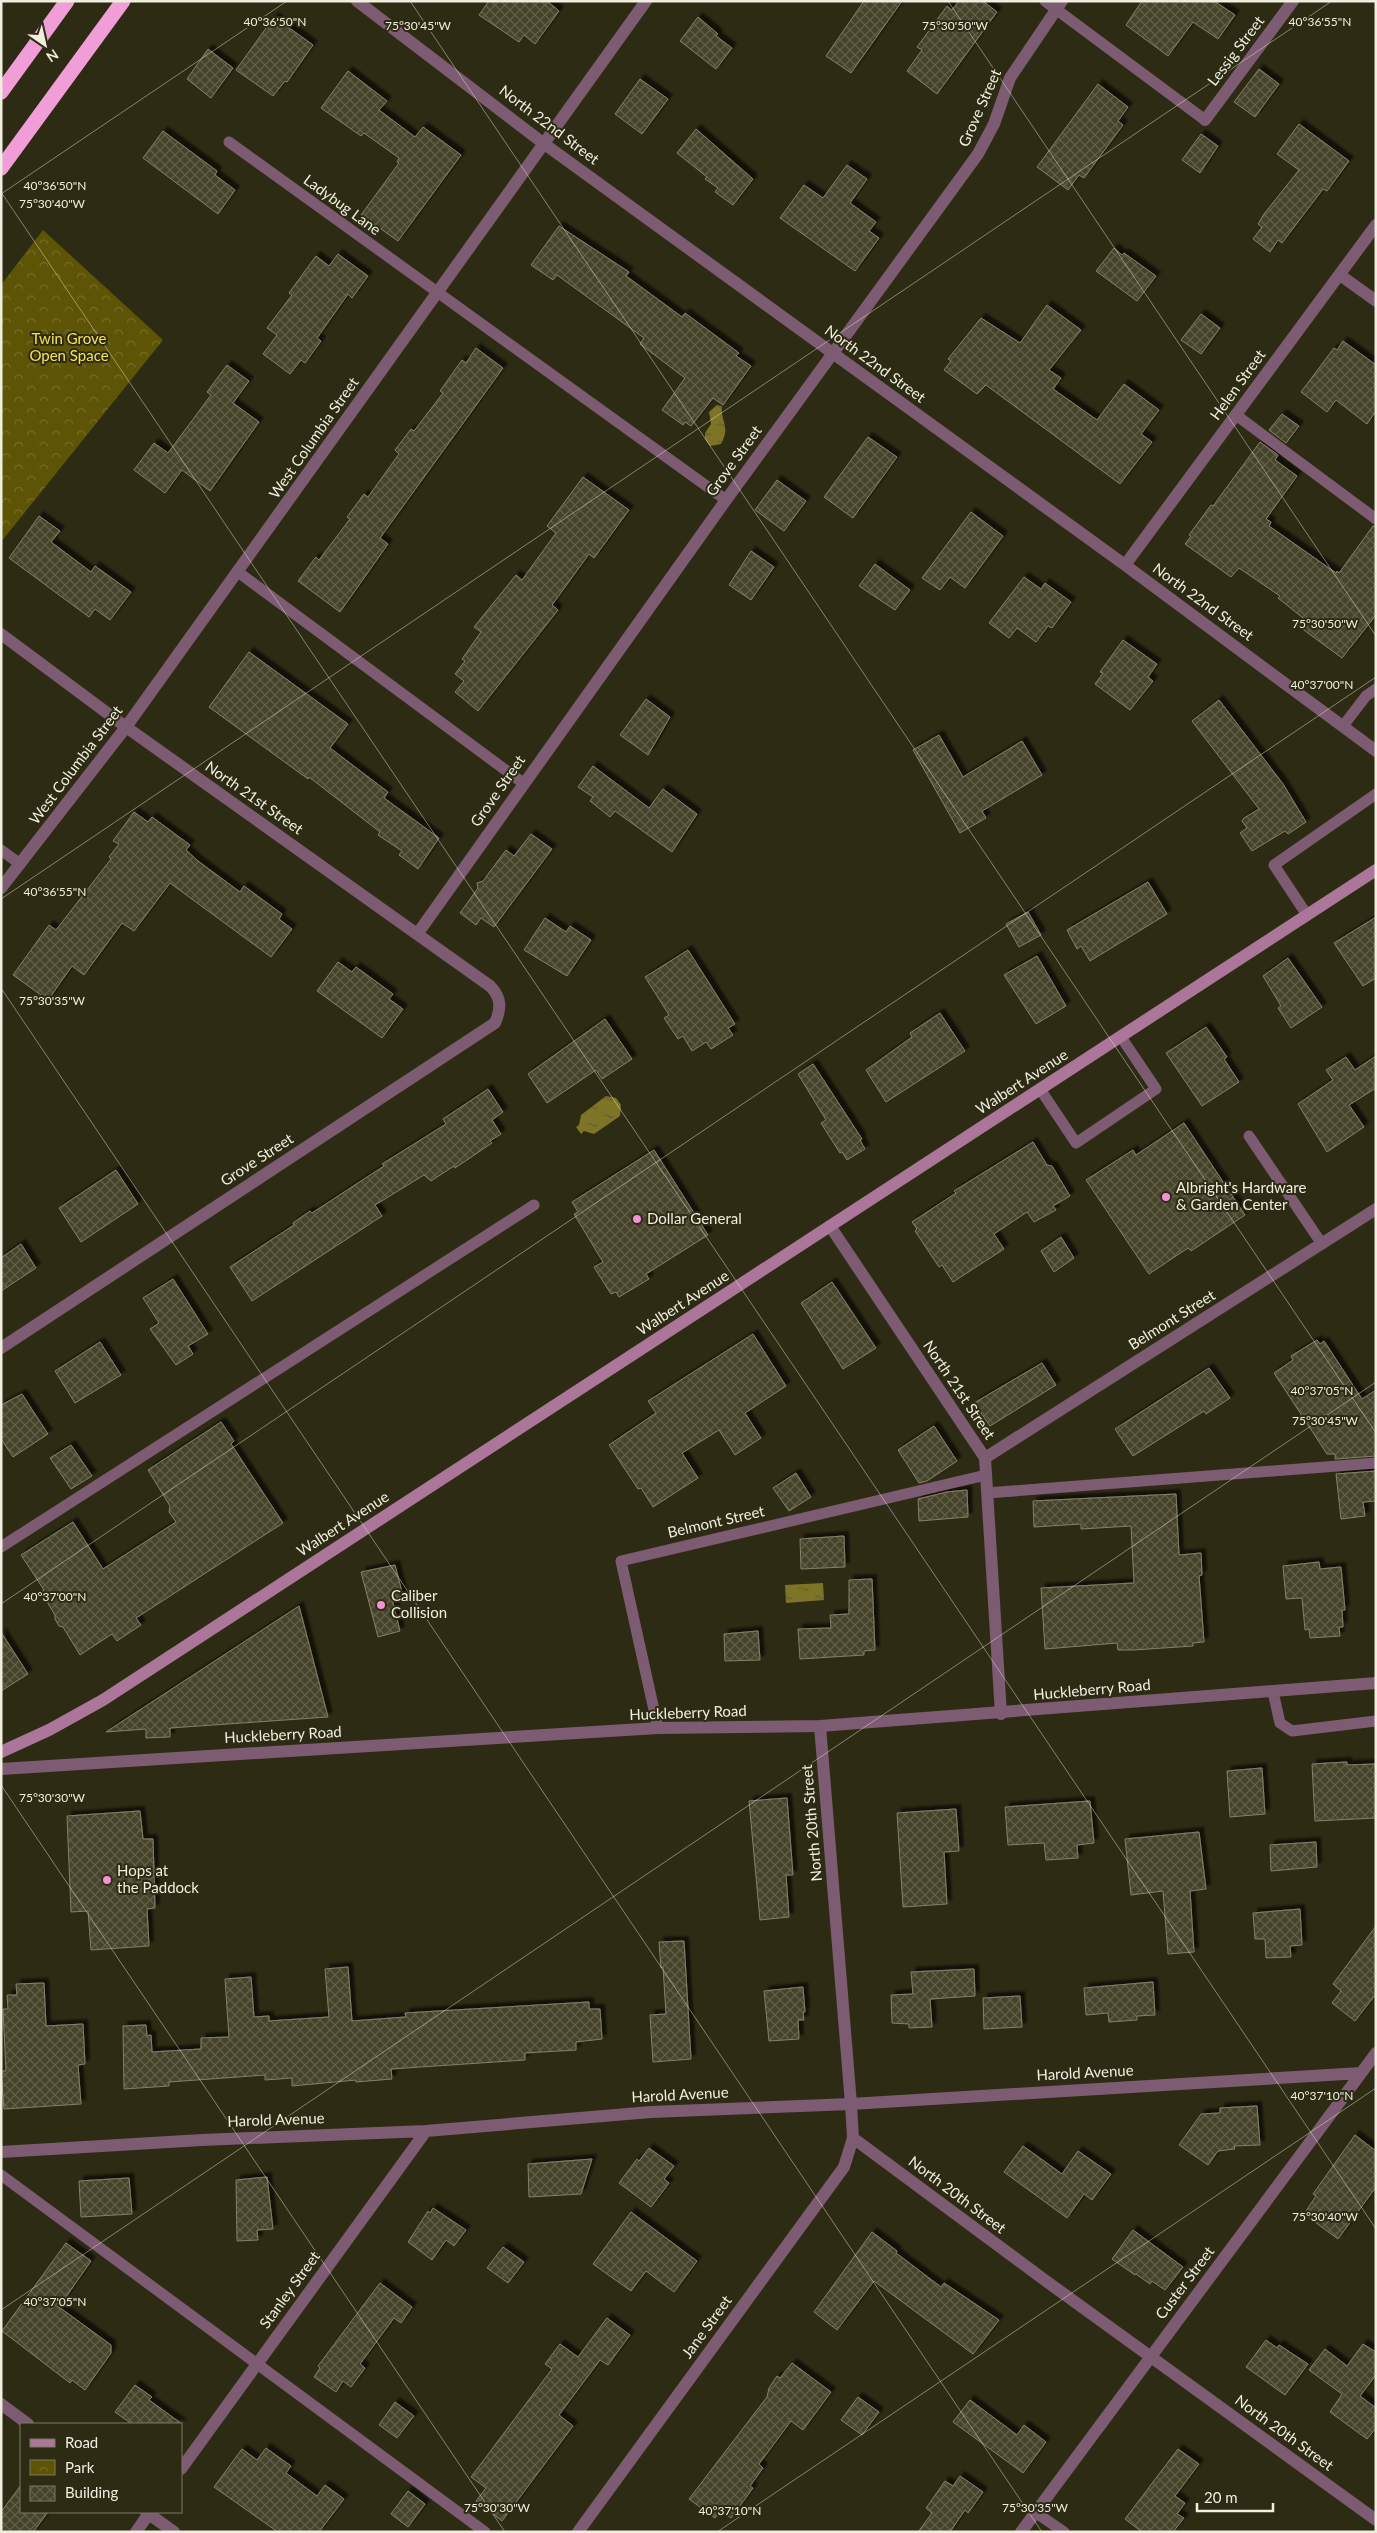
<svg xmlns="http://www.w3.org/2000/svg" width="1377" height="2533" viewBox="0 0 1377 2533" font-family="Lato,sans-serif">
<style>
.park{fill:url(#park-crowns)}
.water{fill:url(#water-ripples)}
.building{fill:url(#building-cross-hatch);stroke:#848167;filter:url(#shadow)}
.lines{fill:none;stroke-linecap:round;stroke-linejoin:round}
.service{stroke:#7d5b72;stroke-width:11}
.minor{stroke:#7d5b72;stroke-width:12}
.tertiary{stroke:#7d5b72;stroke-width:12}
.secondary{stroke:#ac769b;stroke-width:12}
.motorway{stroke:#f19dd7;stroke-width:15}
.ticks{fill:none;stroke:#efeedf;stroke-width:1;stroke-opacity:0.45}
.poi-dot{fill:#f391d6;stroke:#2e2b14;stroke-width:2}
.labels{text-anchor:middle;stroke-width:4;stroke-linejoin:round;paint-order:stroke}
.street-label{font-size:15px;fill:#efeedf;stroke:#2e2b14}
.park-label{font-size:15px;fill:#f3e25b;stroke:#2e2b14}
.poi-label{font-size:15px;fill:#efeedf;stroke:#2e2b14;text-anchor:start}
.ticks-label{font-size:12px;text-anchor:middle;fill:#efeedf;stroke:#2e2b14;stroke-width:4;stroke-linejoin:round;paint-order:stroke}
</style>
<defs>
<pattern id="park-crowns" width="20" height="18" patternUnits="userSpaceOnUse" patternTransform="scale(1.25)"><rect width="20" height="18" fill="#5d5406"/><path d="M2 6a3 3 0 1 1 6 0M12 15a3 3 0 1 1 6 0" fill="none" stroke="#756d2a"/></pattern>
<pattern id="water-ripples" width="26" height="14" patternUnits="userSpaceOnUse" patternTransform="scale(1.25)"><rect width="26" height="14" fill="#7d7425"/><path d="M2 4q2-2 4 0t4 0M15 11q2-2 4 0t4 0" fill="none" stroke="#625e34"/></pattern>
<pattern id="building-cross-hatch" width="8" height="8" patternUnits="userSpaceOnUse" patternTransform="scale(1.25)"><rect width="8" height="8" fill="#46432b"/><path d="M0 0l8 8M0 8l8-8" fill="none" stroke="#615e49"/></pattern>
<filter id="shadow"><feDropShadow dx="4.5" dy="-4.5" stdDeviation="1" flood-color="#0009"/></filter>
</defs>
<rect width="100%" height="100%" fill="#2e2b14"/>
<path class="park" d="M43 230 163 340 1 542V285Z"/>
<path class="water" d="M717 405 722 406C720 421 731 426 721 444L710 446 705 439V433L711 424 709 412Z
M606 1096 616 1098 621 1105 620 1116 594 1134 584 1131 581 1134 576 1127 579 1125 581 1115Z
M823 1583 824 1600 786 1603 785 1585Z"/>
<path class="building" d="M489 1H547L559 11 535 44 524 35 519 42 479 15Z
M864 1H902L851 73 826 56Z
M959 1H983L997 12 937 94 907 71 922 50 917 47 947 6 952 10Z
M1142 1H1214L1235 15 1218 39 1193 22 1168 56 1126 25Z
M274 17 313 45 287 82 285 81 273 96 236 70Z
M698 17 718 34 716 36 732 48 716 69 680 41Z
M208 49 233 68 211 98 187 79Z
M1259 69 1279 84 1255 117 1234 102Z
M348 71 387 101 379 110 415 137 423 127 461 155 398 241 361 215 399 163 397 162 399 158 364 133 361 136 321 108Z
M640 79 668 99 642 134 615 114Z
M1098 84 1128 107 1118 121 1123 125 1084 178 1079 175 1068 190 1037 167Z
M1299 124 1349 161 1327 191 1323 189 1282 243 1278 240 1270 252 1253 239 1262 227 1258 224 1264 214 1299 170 1277 154Z
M696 129 753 179 733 205 715 192 718 188 705 179 707 177 677 153Z
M163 131 217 171 215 175 235 190 218 214 143 158Z
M1201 134 1218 146 1200 173 1182 160Z
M847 165 867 179 850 203 876 222 869 231 879 238 855 271 780 218 804 185 823 198Z
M559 226 629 272 626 276 682 317 685 313 739 353 736 356 751 366 723 405 713 398 691 426 685 422 683 425 662 410 685 378 640 344 644 338 557 275 553 280 531 265Z
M1114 248 1122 255 1124 253 1156 276 1137 301 1096 271Z
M338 254 368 276 352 298 348 294 317 338 321 341 305 363 301 360 290 374 263 354 277 335 267 328 292 295 289 293 316 256 329 266Z
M1047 305 1081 330 1049 370 1061 378 1053 389 1097 420 1124 384 1159 410 1141 434 1152 442 1120 484 986 385 977 394 944 370 951 361 948 359 981 318 1020 343Z
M1201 314 1220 328 1201 354 1181 340Z
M1343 341 1376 365V411L1367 424 1336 400 1327 412 1301 392 1334 348 1337 350Z
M476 348 503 368 380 538 388 544 340 612 298 581 316 557 319 560 350 519 347 517 364 494 368 497 399 454 395 450 411 429 414 431 443 393 440 391 462 360 466 363Z
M227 365 249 381 233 403 259 422 210 491 182 470 165 493 134 470 154 443 168 453 211 395 207 392Z
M1282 414 1299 426 1286 443 1269 430Z
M868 437 897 457 853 518 824 497Z
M1260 442 1278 455 1275 460 1297 476 1266 519 1271 522 1269 526 1336 573 1337 571 1339 573 1373 526H1376V615L1342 658 1297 625 1303 618 1278 598 1280 596 1239 568 1231 577 1185 544 1191 536 1189 535 1211 505 1213 506Z
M583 477 629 510 594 558 589 554 552 605 558 610 478 711 455 692 464 681 455 674 465 661 462 659 481 632 474 627 516 575 522 580 556 533 547 526Z
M777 480 806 501 784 531 755 510Z
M971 512 1003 536 965 588 950 577 940 590 922 578Z
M39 516 60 531 51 542 91 572 95 566 131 592 110 620 95 609 89 617 9 558Z
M751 551 774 567 751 600 729 585Z
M875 564 910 590 895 610 859 586Z
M1024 577 1041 589 1045 583 1071 602 1052 628 1048 626 1036 642 1017 628 1009 638 989 623Z
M1123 640 1157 664 1148 677 1153 681 1130 710 1095 684 1103 673 1100 672Z
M249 652 348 724 330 748 388 792 384 798 439 838 418 869 399 855 402 851 378 835 380 832 309 777 308 779 209 707Z
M646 699 670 717 648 755 620 735Z
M1219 700 1283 784 1306 822 1288 834 1285 831 1252 851 1240 833 1247 828 1242 821 1244 818 1259 809 1192 721Z
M939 735 963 777 1022 741 1042 775 982 811 986 818 960 833 913 750Z
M593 766 649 808 663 789 697 814 672 852 615 811 610 817 590 801 593 797 578 787Z
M134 812 148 822 152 817 190 845 186 850 198 861 240 892 244 886 282 914 279 919 292 929 271 957 170 883 134 931 122 923 84 975 72 966 48 1000 13 975 49 925 56 930 111 859 109 857 119 844 113 841Z
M531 834 552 849 494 927 481 918 476 925 460 913 478 888 477 883 483 881 506 850 514 856Z
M1148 882 1167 914 1090 961 1081 946 1077 949 1067 930Z
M1028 912 1041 935 1019 947 1006 924Z
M1376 917V978L1363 986 1334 943Z
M545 918 566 932 570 926 591 940 567 976 524 950Z
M688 950 735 1024 728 1028 733 1035 711 1049 706 1042 692 1051 683 1036 678 1039 664 1018 669 1015 645 977Z
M1037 956 1066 1006 1036 1024 1004 975Z
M1288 958 1322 1007 1291 1028 1278 1008 1281 1006 1263 976Z
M338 962 352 972 356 967 393 994 389 999 403 1009 382 1038 317 991Z
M940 1013 965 1051 886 1102 866 1070 912 1037 910 1033Z
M605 1019 632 1059 602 1079 596 1070 547 1103 528 1074Z
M1206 1027 1227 1057 1224 1059 1239 1082 1202 1106 1166 1053Z
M1376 1056V1088L1349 1105 1364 1127 1327 1152 1298 1104 1333 1080 1326 1070 1346 1057 1355 1070Z
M813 1064 862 1139 860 1140 865 1149 847 1160 842 1152 840 1153 821 1123 826 1120 798 1074Z
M488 1089 503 1112 492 1120 501 1134 490 1141 492 1143 455 1168 454 1166 431 1181 424 1175 375 1205 382 1216 252 1301 230 1267 294 1225 293 1223 310 1211 312 1213 384 1166 382 1164 446 1124 443 1119Z
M1184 1123 1245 1215 1191 1251 1188 1248 1149 1274 1086 1180 1133 1150 1136 1155Z
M1033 1142 1047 1165 1052 1166 1070 1196 1053 1206 1056 1210 1034 1222 1027 1212 994 1234 1004 1249 953 1282 942 1265 939 1267 915 1231 917 1229 912 1222 956 1193 954 1191Z
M654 1150 708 1235 646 1274 649 1279 619 1297 616 1292 611 1294 594 1267 603 1262 574 1214 578 1212 572 1202Z
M116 1170 138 1204 81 1242 59 1208Z
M1061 1237 1074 1258 1054 1272 1041 1251Z
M21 1244 36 1268 1 1291V1258Z
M173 1279 208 1334 188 1346 193 1354 176 1365 150 1329 159 1323 143 1298Z
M832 1282 876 1348 843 1369 801 1303Z
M753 1334 786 1386 745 1413 761 1438 735 1455 719 1430 682 1453 698 1478 653 1507 641 1488 638 1489 609 1445 656 1413 648 1401Z
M1317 1340 1320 1344 1324 1341 1362 1399 1376 1390V1456L1335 1459V1454H1327L1274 1373 1293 1360 1291 1356Z
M100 1342 121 1375 75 1403 55 1371Z
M1042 1363 1056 1385 990 1426 974 1403Z
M1209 1368 1230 1398 1206 1414 1204 1411 1133 1456 1115 1429Z
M22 1394 48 1434 13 1457 1 1439V1405Z
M221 1422 234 1441 231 1444 283 1523 136 1618 141 1625 117 1641 112 1634 80 1655 63 1627 59 1626 55 1619V1615L41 1592 44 1590 21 1555 73 1522 103 1569 176 1522 169 1512 170 1506 148 1470Z
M934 1426 957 1461 927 1481 919 1483 898 1450Z
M71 1445 92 1476 71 1489 50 1458Z
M1376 1471V1501L1363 1502 1365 1516 1341 1519 1336 1474Z
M796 1473 811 1497 789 1511 773 1488Z
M967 1490 968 1517 919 1521 918 1499 947 1492Z
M1176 1494 1179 1555 1201 1553 1202 1575 1199 1576 1204 1642 1193 1643V1646L1134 1650H1118L1117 1643 1045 1649 1041 1588 1134 1583 1131 1526 1081 1529V1524L1034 1527 1033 1501Z
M844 1536 845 1567 801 1569 800 1539Z
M1319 1562 1320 1569 1341 1567 1345 1610H1342L1343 1627H1339L1340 1636 1310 1638 1309 1629 1305 1630 1302 1598 1286 1599 1283 1566Z
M395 1565 403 1596 392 1599 400 1631 378 1637 361 1572Z
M872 1579 875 1650 864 1651V1655L800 1659 798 1629 831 1628 830 1615 849 1614V1580Z
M299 1606 328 1717 170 1728V1737L146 1738V1729L106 1732Z
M758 1631 760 1660 725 1661 724 1634Z
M1 1632 28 1674 1 1691Z
M1347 1762V1765L1376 1764V1818L1315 1821 1312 1764Z
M1262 1768 1265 1814 1230 1817 1227 1771Z
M787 1798 793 1875H786L789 1917 760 1920 749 1801Z
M1090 1801 1094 1843 1077 1845 1078 1858 1046 1860 1044 1843 1008 1845 1005 1807Z
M956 1809 959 1851 944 1852 947 1904 903 1907 897 1813Z
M140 1811 143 1839H153L155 1908 147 1909 149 1946 91 1950 88 1911 71 1912 67 1816Z
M1199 1832 1206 1889 1190 1891 1194 1952 1168 1954 1163 1891 1131 1895 1125 1839Z
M1316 1842 1317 1867 1271 1871 1270 1845Z
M1300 1909 1302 1945 1290 1946 1291 1957 1266 1958 1265 1939H1255L1253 1913Z
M1376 1926V1994L1355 2021 1332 2003 1341 1991 1333 1984Z
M684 1941 691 2059 653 2062 650 2015 666 2014 663 1967 661 1968 659 1942Z
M348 1967 352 2021 406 2017 405 2013 589 2002V2009H600L602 2039 576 2042V2050L525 2053V2060L391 2069 392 2079 356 2082V2080L292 2086V2078L265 2080V2075L169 2082V2086L124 2089 123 2026 146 2025 147 2036 151 2035 152 2052 201 2049V2038L229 2037 225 1979 251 1977 254 2017 269 2016V2021L329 2017 325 1969Z
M974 1969 975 1996 930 1999 932 2027 909 2028V2024L892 2023 891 1995 913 1994 911 1972Z
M1153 1982 1155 2015 1137 2016V2020L1109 2022 1108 2013 1086 2015 1084 1988Z
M44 1983 46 2026 83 2024 85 2064 78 2065 81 2104 4 2109 1 2071H6L3 2009H8L7 1995H17L16 1984Z
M803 1987 805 2012H803L804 2020H798L799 2039 769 2041 764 1991Z
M1020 1996 1022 2027 984 2029 983 1998Z
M1257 2106 1260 2145 1234 2146 1235 2149 1218 2151 1208 2165 1179 2145 1201 2114 1220 2113V2108Z
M1355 2135 1376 2151V2187L1338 2239 1304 2214 1316 2196 1313 2194Z
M1023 2146 1062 2174 1078 2151 1111 2174 1092 2200 1084 2194 1067 2218 1004 2172Z
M649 2148 674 2166 664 2179 669 2183 651 2207 619 2183 637 2159 639 2161Z
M592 2159 581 2194 529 2197 528 2164Z
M267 2177 273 2229 257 2230 258 2240 237 2241 236 2180Z
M129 2178 132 2214 81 2217 79 2181Z
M433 2208 466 2230 454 2246 446 2240 432 2260 408 2242 428 2211 430 2213Z
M631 2212 697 2261 674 2292 646 2271 631 2291 593 2264Z
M1133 2230 1183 2267 1165 2290 1152 2281 1150 2284 1136 2274 1135 2275 1112 2259Z
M872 2232 897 2251 896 2253 941 2287 944 2283 999 2320 973 2354 874 2281 837 2330 814 2312Z
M66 2243 91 2261 59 2307 111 2345V2353L85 2390 72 2380 70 2383 2 2331Z
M503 2247 524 2262 508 2283 487 2268Z
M380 2283 412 2307 401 2323 394 2318 360 2364 365 2368 351 2387 343 2381 336 2392 314 2377 320 2368 318 2366Z
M607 2318 630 2335 608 2365 600 2360 559 2415 573 2426 502 2521 476 2501 486 2488 471 2477 552 2369 545 2364 560 2344 578 2357Z
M1266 2340 1277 2348 1279 2345 1308 2364 1285 2395 1246 2367Z
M1363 2344 1376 2352V2375L1360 2396 1376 2408V2428L1367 2439 1330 2412 1342 2394 1309 2370 1325 2349 1347 2366Z
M792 2363 831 2392 803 2430 791 2421 759 2464 763 2468 750 2486 753 2488 731 2518 721 2511 715 2518 689 2499 767 2397 769 2388 777 2376 780 2378Z
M135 2385 152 2397 149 2400 182 2424H132L115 2412Z
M858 2397 879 2412 862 2435 841 2420Z
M970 2400 1017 2435 1024 2425 1046 2442 1023 2473 953 2422Z
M395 2402 414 2416 397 2438 379 2425Z
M266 2448 291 2466 286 2473 317 2496 325 2485 344 2499 319 2532H278L214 2487 242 2449 257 2460Z
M1178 2449 1199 2464 1175 2496 1185 2503 1177 2514 1184 2518 1173 2532H1142L1125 2519Z
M960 2476 983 2492 968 2513 965 2510 950 2532H918L932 2513 926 2508 945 2481 953 2486Z
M21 2485V2512H48L33 2532H1V2512Z
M408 2491 425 2504 408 2527 391 2514Z"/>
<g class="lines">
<path class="service" d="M1045 1 1205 120
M229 142 726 500
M1236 415 1376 519
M238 572 523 783
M1343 726 1366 696 1376 689
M1 850 20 864
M1307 915 1274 865 1376 794
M1040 1089 1076 1143 1156 1089 1121 1037
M1249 1136 1322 1244
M987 1493 1376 1463
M1 1547 534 1205
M1273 1692 1280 1723 1292 1731 1376 1721
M658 1728 621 1561 986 1475
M1 2175 485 2532
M1035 2512 1064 2532"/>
<path class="minor" d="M357 1 543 143 1125 565 1376 751
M1205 120 1293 1
M1340 275 1376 301
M1125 565 1376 225
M1 634 126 727 490 986C502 998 501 1009 495 1023L1 1348
M1 888 126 727 646 1
M418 933 726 500 978 154 994 124 1010 78 1062 1
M830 1226 985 1458 1001 1714
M985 1458 1376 1209
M853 2138 1046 2281 1376 2520
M1 2152 202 2140 426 2131 651 2112 851 2104 1361 2073
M1 2404 28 2424
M181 2469 426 2131
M146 2512 174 2532
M136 2532 150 2512
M578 2532 844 2167 853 2138 851 2104 820 1726
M1021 2532 1376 2053"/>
<path class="tertiary" d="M1 1769 658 1728 820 1726 1376 1683"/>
<path class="secondary" d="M1 1752 49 1730 103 1700 1376 870"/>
<path class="motorway" d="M1 92 67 1
M1 168 123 1"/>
</g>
<path class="ticks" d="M410 1 1376 1433M948 1 1376 636M1 192 1376 2229M1 194 287 1M1 899 1332 1M1 988 1042 2532M1 1604 1376 677M1 1785 505 2532M1 2310 1376 1382M717 2532 1376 2088"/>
<g class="poi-dot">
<circle cx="1166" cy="1197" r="5"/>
<circle cx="637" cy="1219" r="5"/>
<circle cx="381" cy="1605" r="5"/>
<circle cx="107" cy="1880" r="5"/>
</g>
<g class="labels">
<g class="street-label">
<text transform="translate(1236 51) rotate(-53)" y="5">Lessig Street</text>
<text transform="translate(980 108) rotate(-66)" y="5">Grove Street</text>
<text transform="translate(549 125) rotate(37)" y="5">North 22nd Street</text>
<text transform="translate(342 205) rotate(36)" y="5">Ladybug Lane</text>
<text transform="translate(875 364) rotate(36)" y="5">North 22nd Street</text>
<text transform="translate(1238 385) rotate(-54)" y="5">Helen Street</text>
<text transform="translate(314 438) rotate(-55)" y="5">West Columbia Street</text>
<text transform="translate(734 461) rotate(-54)" y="5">Grove Street</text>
<text transform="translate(1203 602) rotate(36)" y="5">North 22nd Street</text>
<text transform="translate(76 765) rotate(-53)" y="5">West Columbia Street</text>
<text transform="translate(498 791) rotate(-55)" y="5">Grove Street</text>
<text transform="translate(254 798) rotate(35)" y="5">North 21st Street</text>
<text transform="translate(1022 1082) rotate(-33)" y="5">Walbert Avenue</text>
<text transform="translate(257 1160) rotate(-33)" y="5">Grove Street</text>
<text transform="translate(683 1303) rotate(-33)" y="5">Walbert Avenue</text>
<text transform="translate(1172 1320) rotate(-32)" y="5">Belmont Street</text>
<text transform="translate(959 1390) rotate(56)" y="5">North 21st Street</text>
<text transform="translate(716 1522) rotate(-13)" y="5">Belmont Street</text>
<text transform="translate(343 1524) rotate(-33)" y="5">Walbert Avenue</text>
<text transform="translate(1092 1690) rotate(-5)" y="5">Huckleberry Road</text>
<text transform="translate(688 1713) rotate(-2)" y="5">Huckleberry Road</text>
<text transform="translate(283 1735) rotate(-3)" y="5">Huckleberry Road</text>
<text transform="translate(812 1823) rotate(-95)" y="5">North 20th Street</text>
<text transform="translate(1085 2073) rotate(-3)" y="5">Harold Avenue</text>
<text transform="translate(680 2095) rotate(-3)" y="5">Harold Avenue</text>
<text transform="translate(276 2120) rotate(-2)" y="5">Harold Avenue</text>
<text transform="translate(957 2195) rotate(37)" y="5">North 20th Street</text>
<text transform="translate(1185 2283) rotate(-53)" y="5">Custer Street</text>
<text transform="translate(290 2290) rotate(-54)" y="5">Stanley Street</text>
<text transform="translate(707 2327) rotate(-54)" y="5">Jane Street</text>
<text transform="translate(1284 2433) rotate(36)" y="5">North 20th Street</text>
</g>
<g class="park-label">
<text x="69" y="344">Twin Grove<tspan x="69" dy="17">Open Space</tspan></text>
</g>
<g class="poi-label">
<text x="1176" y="1193">Albright's Hardware<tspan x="1176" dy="17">&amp; Garden Center</tspan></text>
<text x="647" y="1224">Dollar General</text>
<text x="391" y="1601">Caliber<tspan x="391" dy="17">Collision</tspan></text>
<text x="117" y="1876">Hops at<tspan x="117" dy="17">the Paddock</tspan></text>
</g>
</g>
<g class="ticks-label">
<text x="275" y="26">40°36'50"N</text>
<text x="1320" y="26">40°36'55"N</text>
<text x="418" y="30">75°30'45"W</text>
<text x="955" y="30">75°30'50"W</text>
<text x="55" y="190">40°36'50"N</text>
<text x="52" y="208">75°30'40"W</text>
<text x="1325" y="628">75°30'50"W</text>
<text x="1322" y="689">40°37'00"N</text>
<text x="55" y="896">40°36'55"N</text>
<text x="52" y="1005">75°30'35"W</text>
<text x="1322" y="1395">40°37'05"N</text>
<text x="1325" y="1425">75°30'45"W</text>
<text x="55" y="1601">40°37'00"N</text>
<text x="52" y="1802">75°30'30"W</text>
<text x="1322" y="2100">40°37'10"N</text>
<text x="1325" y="2221">75°30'40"W</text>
<text x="55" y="2306">40°37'05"N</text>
<text x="497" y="2512">75°30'30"W</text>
<text x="1035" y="2512">75°30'35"W</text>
<text x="730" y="2515">40°37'10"N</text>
</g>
<rect width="1377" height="2533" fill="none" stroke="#efeedf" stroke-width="5"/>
<rect x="20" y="2423" width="162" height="90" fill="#2e2b14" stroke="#7b7965"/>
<rect x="30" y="2439" width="25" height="8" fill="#ac769b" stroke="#7b7965"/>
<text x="65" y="2448" font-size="15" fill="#efeedf">Road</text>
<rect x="30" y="2460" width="25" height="15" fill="url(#park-crowns)" stroke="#7b7965"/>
<text x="65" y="2473" font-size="15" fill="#efeedf">Park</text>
<rect x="30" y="2486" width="25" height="15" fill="url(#building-cross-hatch)" stroke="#7b7965"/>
<text x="65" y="2498" font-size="15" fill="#efeedf">Building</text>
<g transform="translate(45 45) rotate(146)" stroke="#2e2b14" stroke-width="4" paint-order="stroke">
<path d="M0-4L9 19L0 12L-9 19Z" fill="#efeedf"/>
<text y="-8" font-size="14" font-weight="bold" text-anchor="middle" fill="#efeedf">N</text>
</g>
<path d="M1197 2503v8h76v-8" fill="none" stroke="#efeedf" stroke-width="2.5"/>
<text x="1204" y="2503" font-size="15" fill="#efeedf" stroke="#2e2b14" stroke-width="4" paint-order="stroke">20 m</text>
</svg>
